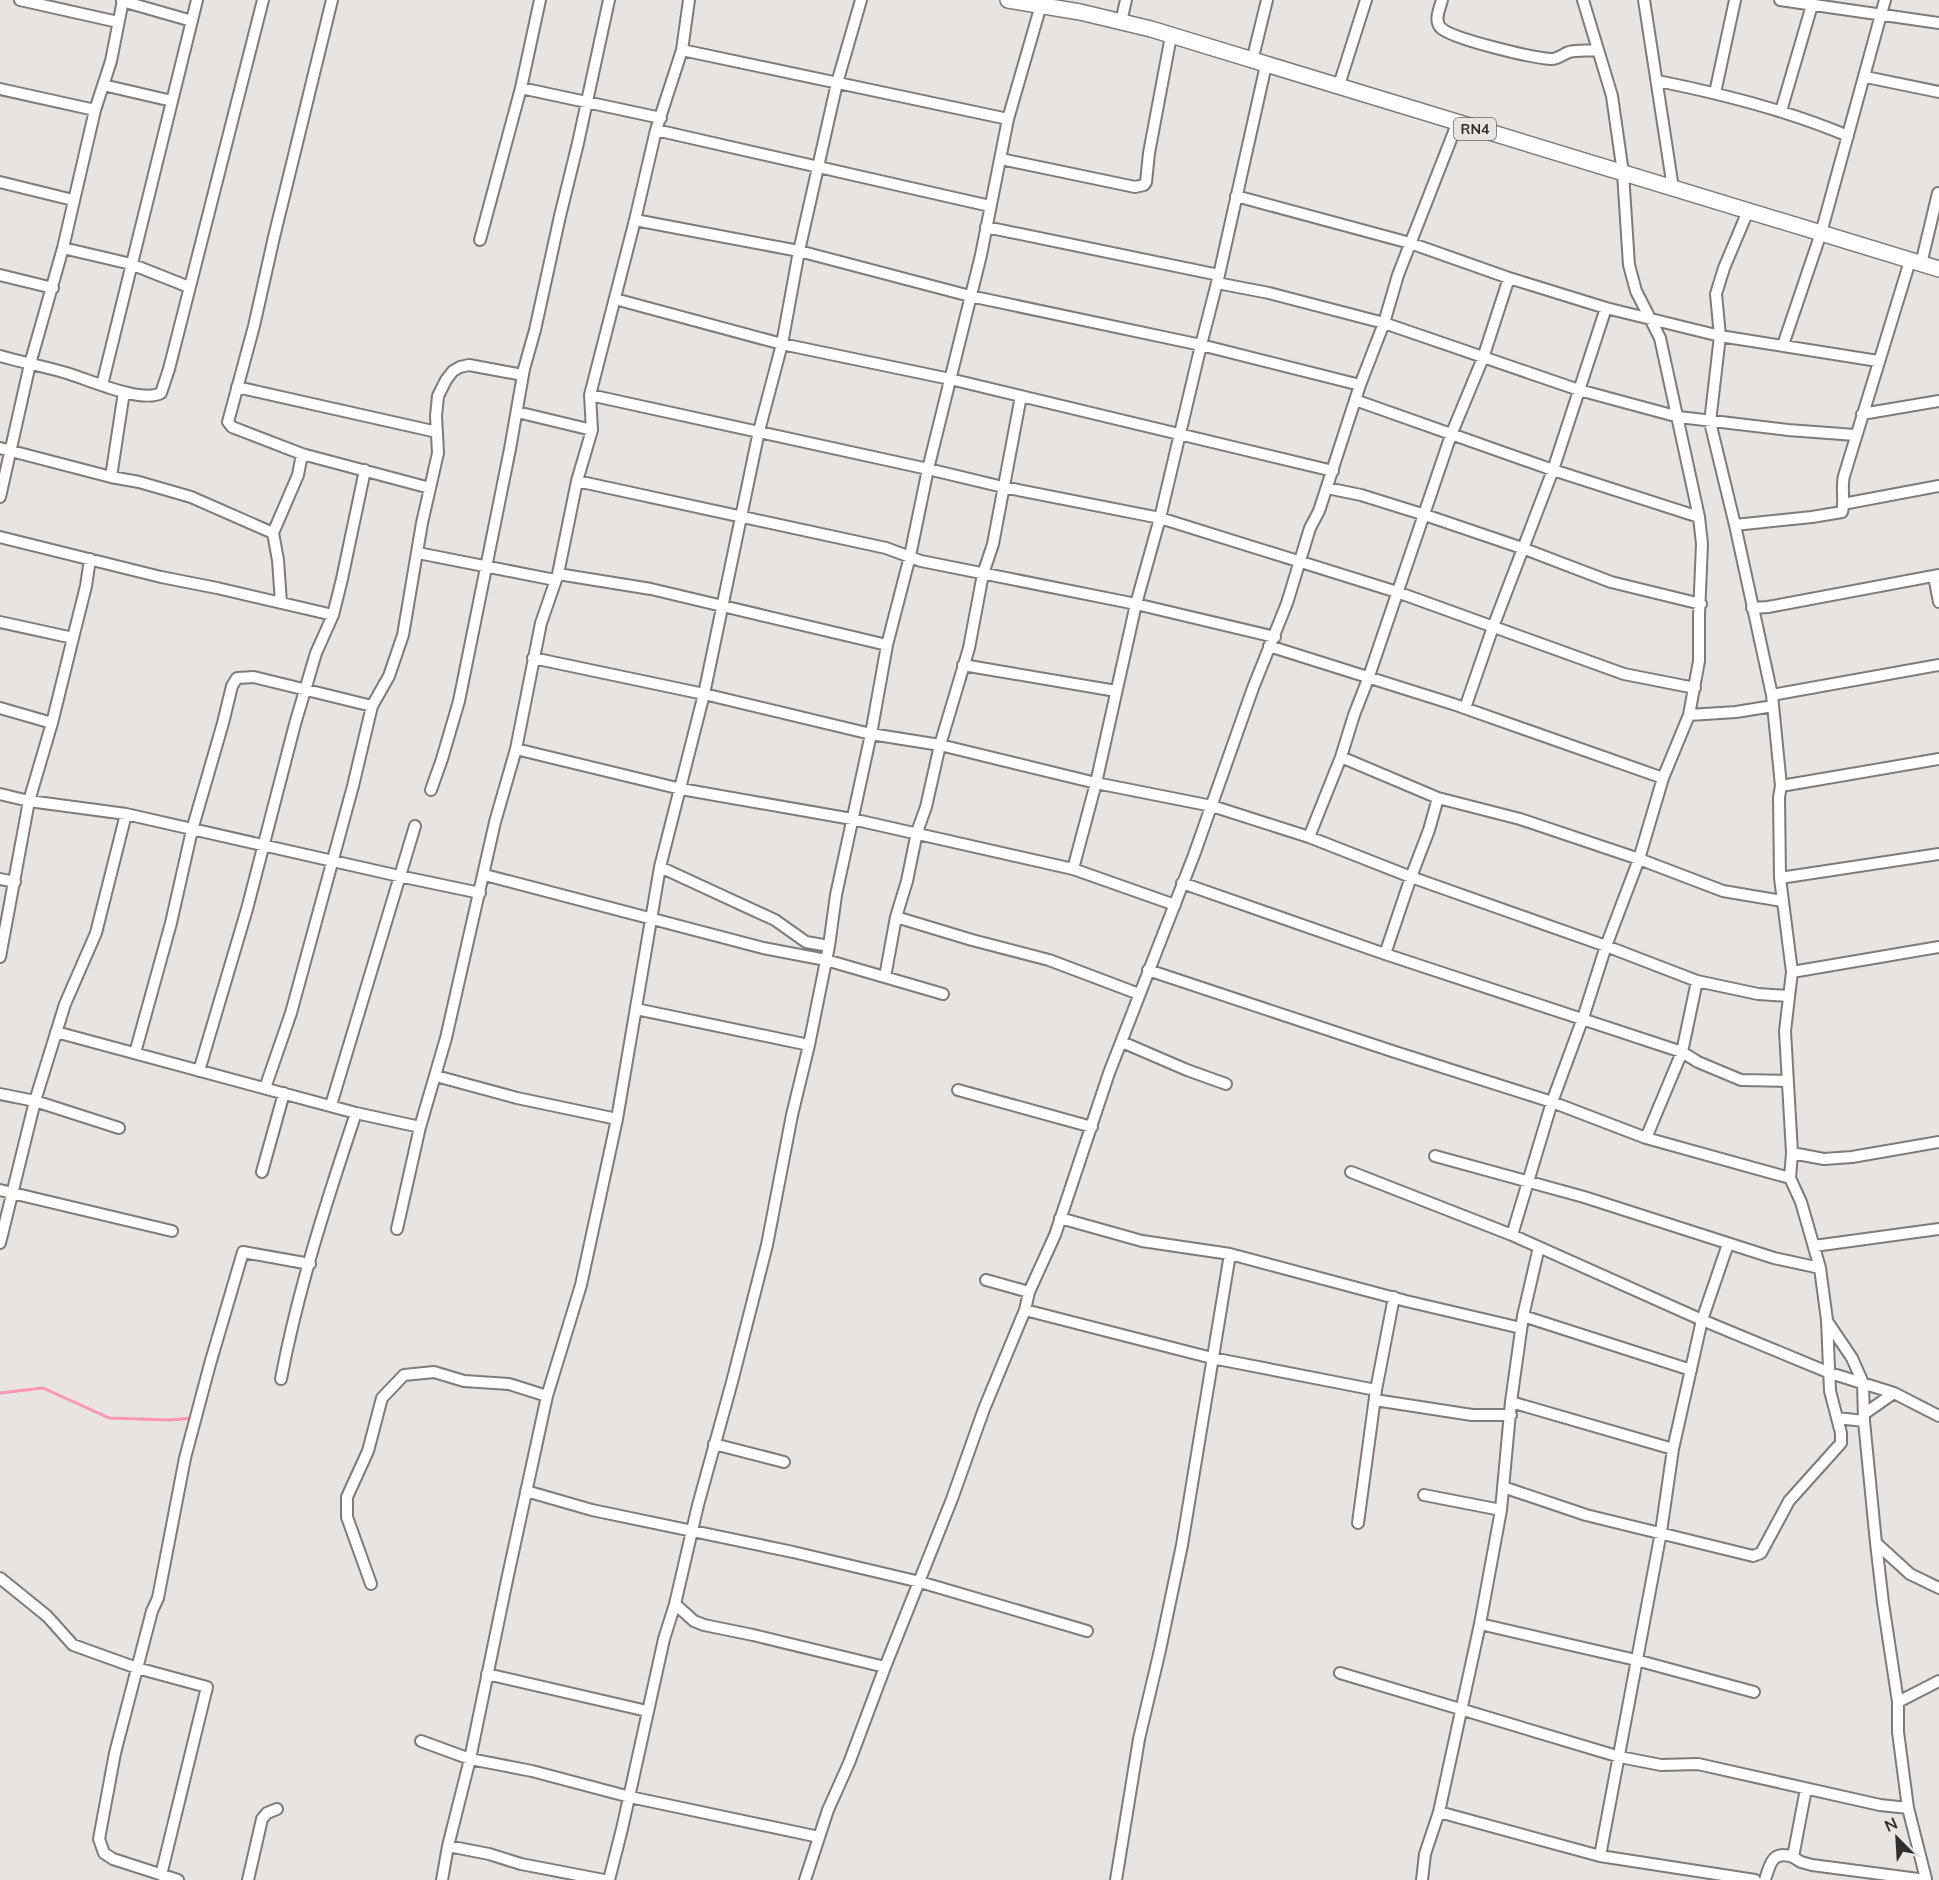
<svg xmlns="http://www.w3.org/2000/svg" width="1939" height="1880" viewBox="0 0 1939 1880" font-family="Mulish,sans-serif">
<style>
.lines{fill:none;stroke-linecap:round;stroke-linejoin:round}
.stream{stroke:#ff95b1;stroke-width:3}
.minor-casing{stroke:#7e7b78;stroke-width:14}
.highway-casing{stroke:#7e7b78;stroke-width:18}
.minor{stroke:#fff;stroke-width:10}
.highway{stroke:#fff;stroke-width:15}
.labels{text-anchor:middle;stroke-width:5;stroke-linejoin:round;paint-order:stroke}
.shield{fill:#e8e4e2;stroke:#676563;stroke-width:1.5}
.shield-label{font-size:14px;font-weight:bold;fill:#302e2d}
</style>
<rect width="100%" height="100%" fill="#e8e4e2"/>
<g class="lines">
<path class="stream" d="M0 1393 43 1388 109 1418 169 1420 192 1418"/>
<defs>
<path id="minor" d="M20 0 118 22
M332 0 274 237 254 326 228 422 232 427 302 454 430 488
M1442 0C1440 8 1434 19 1440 27 1450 39 1534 58 1551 59 1558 59 1563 54 1569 52 1578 50 1588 51 1597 50
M1644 0 1673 188
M1780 0 1939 23
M122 1 192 21
M1121 22 1126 0
M682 50 1008 119
M1252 61 1267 0
M1866 77 1939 92
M1658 81C1723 94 1787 110 1848 136
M103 85 172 101
M1339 85 1366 0
M521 88 661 118
M0 89 95 110
M1715 93 1735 0
M1781 111 1812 5
M656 130 990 206
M1001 159 1135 187 1144 185 1146 182 1149 153 1171 36
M0 182 73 200
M1236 196 1410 243 1509 278 1606 308 1720 336 1878 361
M635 220 799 251 970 296 1201 345 1360 385
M986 227 1219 275
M480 240 521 88 540 0
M63 248 131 264 189 287
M1921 264 1938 193
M0 275 53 288
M1217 283 1269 293 1384 323 1579 390 1679 417 1788 430 1855 435
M615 299 782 344 950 379 1333 471
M1783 345 1821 233 1885 0
M0 356C21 362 42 366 63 372 86 378 140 404 161 393L169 369 263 0
M102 385 197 0
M237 387 437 432
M590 395 928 469 1003 487 1160 518 1397 592 1624 674 1695 688
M1355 400 1553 470 1699 517
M517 412 592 430
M1862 414 1939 401
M0 448 111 477 139 482 191 497 273 533
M111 477 124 392
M577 481 886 548 921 561 1136 604 1275 637
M1327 488 1361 495 1425 515 1522 548 1611 582 1701 604
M0 497 30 364 63 248 95 110 111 61 123 0
M1843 504 1939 486
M1735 525 1812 517 1842 512C1845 501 1841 488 1844 476L1910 261
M0 537 161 577 217 588 333 615
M418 553 555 580
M558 574 651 589 887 645
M1934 576 1939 602
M281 603 278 560 273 533 298 475 302 454
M1752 608 1768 607 1939 575
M0 622 73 638
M1269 646 1453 704 1663 778
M533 658 704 694 871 734 940 745 1096 783 1212 806 1309 837 1411 877 1606 946 1697 981 1758 994 1789 996
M963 665 1116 691
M1772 695 1939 665
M0 708 52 723
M1465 708 1493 627 1553 470 1606 308
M1689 715 1736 712 1773 706
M516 749 681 789 852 819 1073 869 1175 905
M1341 757 1438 798 1520 819 1639 859 1723 891 1782 901
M1781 786 1939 759
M431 790 442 759 459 701 510 449 524 369 535 330 560 216 578 143 609 0
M0 794 29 801 126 814 399 876 480 893
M1309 837 1341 757 1354 715 1368 679 1451 435 1483 358 1509 278
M660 867 775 920 806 942 829 946
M1073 869 1096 783 1136 604 1160 518 1201 345 1219 275 1266 65
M485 875 763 948 826 960 943 994
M1780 878 1939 854
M0 879 15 882
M1182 883 1385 954 1682 1052 1698 1062 1741 1080 1787 1081
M896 917 972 940 1049 960 1139 994
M1385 954 1411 877 1429 830 1438 798
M0 957 29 801 52 723 73 638 86 586 90 559
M1148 970 1395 1052 1552 1102 1646 1138 1790 1178
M1792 972 1939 947
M885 977 896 917 907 881 917 832 926 807 940 745 969 648 983 574 993 544 1021 396
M636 1009 809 1045
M56 1032 356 1113 420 1127
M1122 1042 1187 1070 1226 1084
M135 1053 171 923 192 830 223 723 232 686 237 678 254 677 372 706
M199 1071 247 909 295 724 316 653 333 615 342 579 365 470
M436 1076 517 1098 617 1119
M265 1088 291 1013 353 786 372 706 389 676 403 635 422 523 438 453 436 416 438 396 446 380 453 371 460 367 469 365 523 375
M958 1090 1092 1127
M0 1094 35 1101 119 1128
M331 1105 415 826
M1646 1138 1682 1052 1697 981
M1792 1153 1824 1159 1852 1157 1939 1142
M1435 1156 1584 1197 1774 1258 1820 1268
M262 1172 284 1093
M1351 1172 1512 1235 1702 1320 1830 1373 1894 1393 1939 1416
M0 1190 172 1231
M1060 1218 1142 1241 1230 1254 1406 1301 1521 1328
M397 1229 420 1127 446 1038 495 822 516 749 541 623 558 574 577 481 592 430 590 395 635 220 656 130 682 50 689 0
M1512 1235 1552 1102 1583 1018 1606 946 1639 859 1663 778 1689 715 1699 661V615L1702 544 1699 517 1660 338 1636 291 1629 265 1623 173 1612 96 1583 0
M0 1243 35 1101 65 1004 96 933 126 814
M1814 1246 1939 1229
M986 1280 1029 1292
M1025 1310 1212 1358 1376 1390
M1523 1316 1691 1370
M1827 1321 1852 1358 1863 1383 1864 1421 1876 1543 1883 1603 1898 1702V1732L1908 1808 1926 1879
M281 1379C298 1289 327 1200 356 1113
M1375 1400 1472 1415H1511
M1511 1402 1673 1449
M1864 1414 1894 1393
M1837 1418 1864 1421
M714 1444 784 1462
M1503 1487 1586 1515 1753 1556 1761 1553 1789 1501 1841 1443V1433L1830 1391 1827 1320 1820 1268 1801 1202 1790 1178 1792 1153 1785 1031 1792 972 1780 878 1779 797 1781 786 1772 695 1735 525 1710 422 1720 336 1716 294 1724 268 1748 211
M526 1491 592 1510 793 1552 920 1582 1087 1631
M1424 1495 1501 1510
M1358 1523 1376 1390 1394 1297
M1876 1543 1910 1574 1939 1588
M0 1578 47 1616 73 1645 137 1668 207 1687 161 1875
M371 1584 347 1517V1497L368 1451 382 1398 404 1375 434 1372 464 1381 509 1384 547 1396
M675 1604 694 1621 704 1625 753 1635 885 1667
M1480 1624 1636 1660 1754 1692
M1340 1673 1620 1757 1661 1765 1698 1764 1880 1805 1908 1808
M487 1674 647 1711
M1898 1702 1939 1681
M421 1741 470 1759 532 1771 630 1797 819 1837
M1439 1812 1600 1856 1755 1880
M448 1846 489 1854 521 1864 604 1880
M1600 1856 1661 1532 1673 1449 1702 1320 1728 1244
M1793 1857 1801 1862 1812 1865 1926 1880
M178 1880 113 1859 104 1853 99 1839 115 1753 152 1611 158 1598 185 1458 210 1364 243 1252 310 1264
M248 1880 262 1819 267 1813 277 1809
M442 1880 448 1846 470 1759 507 1580 547 1396 581 1285 617 1119 660 867 704 694 759 431 782 344 799 251 837 83 861 0
M609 1880 622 1829 664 1639 675 1604 698 1505 732 1382 767 1245 792 1115 809 1045 829 946 836 895 871 734 887 645 910 556 928 469 981 255 1008 119 1041 5
M805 1880 828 1810 849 1763 885 1667 952 1499 984 1409 1025 1310 1029 1292 1055 1235 1109 1073 1194 855 1253 688 1287 603 1310 528 1319 511 1360 385 1384 323 1398 275 1457 124
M1116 1880 1139 1739 1160 1650 1182 1545 1230 1254
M1422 1880 1425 1854 1439 1812 1480 1624 1501 1510 1511 1402 1523 1316 1539 1247
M1765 1880C1770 1863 1773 1850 1793 1857L1806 1789"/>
<path id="highway" d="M1008 0 1080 12 1151 29 1939 269"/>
</defs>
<use href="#minor" class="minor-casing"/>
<use href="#highway" class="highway-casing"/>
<use href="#minor" class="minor"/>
<use href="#highway" class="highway"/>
</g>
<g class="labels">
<rect class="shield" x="1454" y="118" width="42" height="22" rx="4.5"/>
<g class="shield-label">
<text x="1475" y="134">RN4</text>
</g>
</g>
<g transform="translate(1897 1838) rotate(336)" stroke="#e8e4e2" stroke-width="4.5" paint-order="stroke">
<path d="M0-4.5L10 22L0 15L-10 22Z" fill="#302e2d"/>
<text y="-9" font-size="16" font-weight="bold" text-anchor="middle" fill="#302e2d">N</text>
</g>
</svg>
